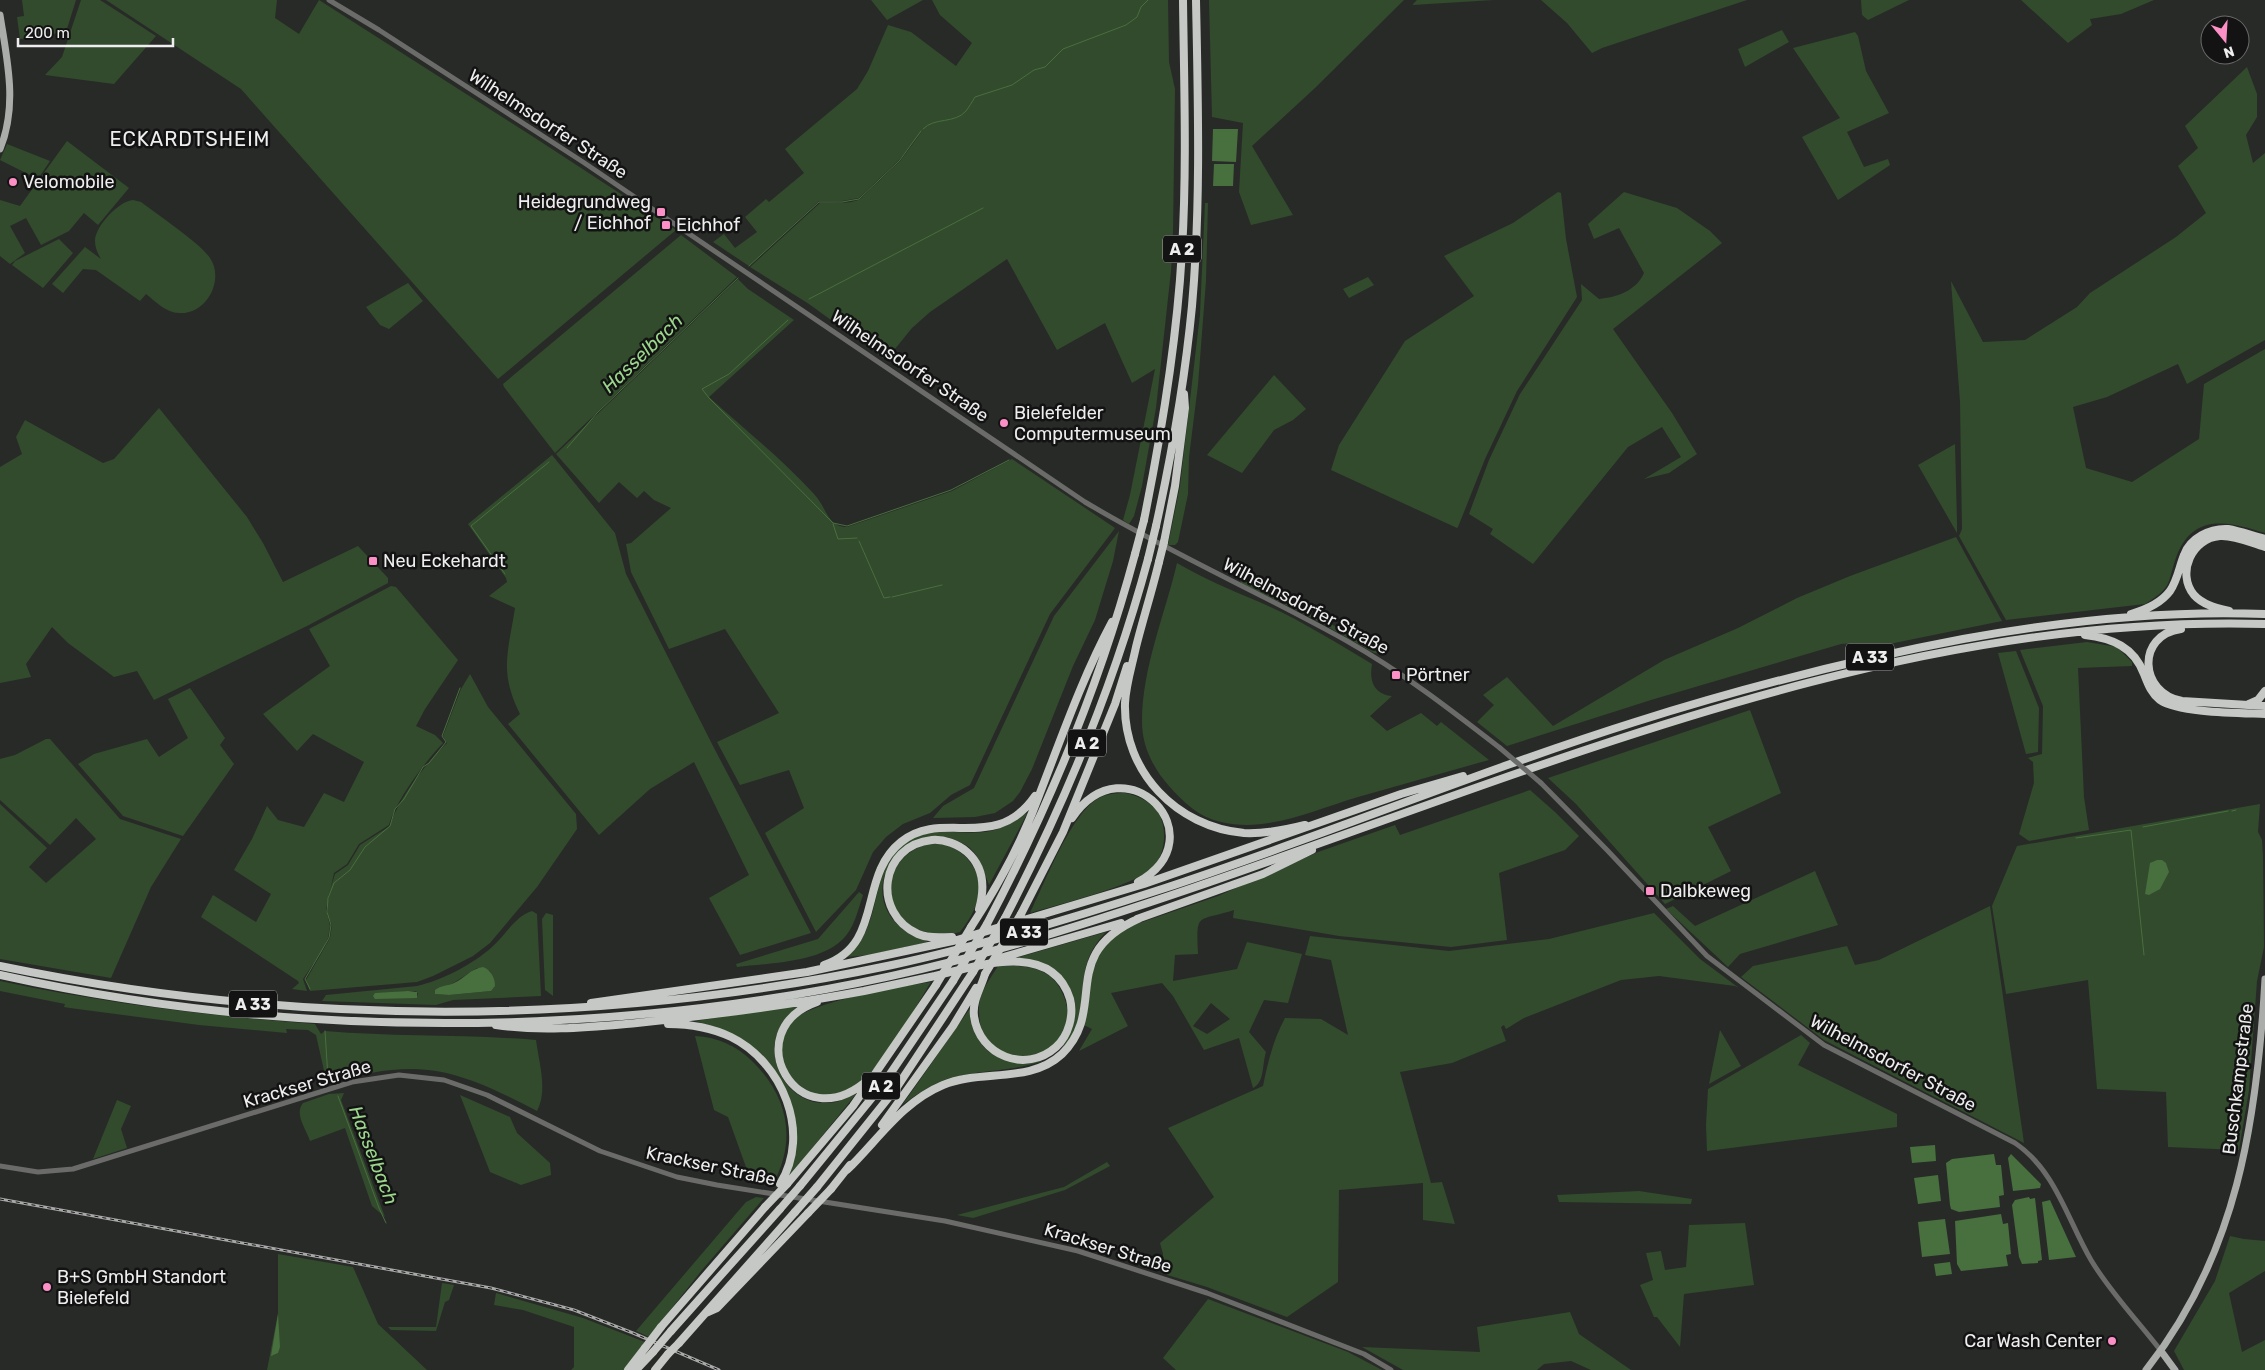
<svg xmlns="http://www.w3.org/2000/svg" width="2265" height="1370" viewBox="0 0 2265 1370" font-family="Rubik,sans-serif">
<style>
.green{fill:#324b2c;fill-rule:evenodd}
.water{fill:#486f3e}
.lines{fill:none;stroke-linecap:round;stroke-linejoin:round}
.stream{stroke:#486f3e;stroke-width:1}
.minor{stroke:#6b6c6a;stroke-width:5}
.major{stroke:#abadab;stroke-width:7}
.highway{stroke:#c5c8c4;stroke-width:8}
.rail-casing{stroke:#a7a8a7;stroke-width:3}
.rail{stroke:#121312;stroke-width:1;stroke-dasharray:4;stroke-linecap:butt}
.minor-bridge{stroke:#6b6c6a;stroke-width:5}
.highway-bridge{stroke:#c5c8c4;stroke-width:8}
.poi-dot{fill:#fb8fc6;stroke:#121312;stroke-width:2}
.labels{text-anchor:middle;stroke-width:5;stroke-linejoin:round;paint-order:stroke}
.shield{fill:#121312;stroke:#abacab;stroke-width:1}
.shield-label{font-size:16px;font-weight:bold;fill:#edeeed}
.street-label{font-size:18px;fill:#edeeed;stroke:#121312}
.poi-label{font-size:18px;fill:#edeeed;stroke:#121312;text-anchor:start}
.water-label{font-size:19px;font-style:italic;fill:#9bd68c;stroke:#121312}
.quarter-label{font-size:20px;letter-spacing:1px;fill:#edeeed;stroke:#121312}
</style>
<rect width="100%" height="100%" fill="#282a28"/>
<path class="green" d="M22 0H76L66 32 20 39 17 17 24 16Z
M81 0H100L156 36 114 84 45 75 62 57Z
M106 0H277L275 18 299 34 319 0 532 136 676 230 498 379 241 89Z
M871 0H923L887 20Z
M932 0H1168L1169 62 1175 89 1173 232 1171 271 1156 408 1142 486 1134 516 1129 524 1123 520 1130 495 1155 369 1132 383 1105 323 1057 350 1007 259 930 312 912 328 886 360 809 304 750 267 820 203C833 202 848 205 860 199L901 160 923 130 900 159 859 198 842 201H819L749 266 713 242 724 234 735 248 757 232 745 217 766 199 769 202 804 173 785 149 857 89 868 71 888 25 911 32 956 66 972 43 940 15Z
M1209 0H1404L1315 88 1252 146 1293 215 1251 225 1239 192 1243 123 1212 117Z
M1417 0H1494L1412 5Z
M1541 0H1747L1602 48 1592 53 1567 23Z
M1861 0H1909L1868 20 1862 15Z
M2021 0H2154L2121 14 2090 19 2092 25 2068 43Z
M1782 30 1789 42 1745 67 1738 49Z
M1855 32 1858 36 1866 71 1889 113 1847 132 1864 167 1888 159 1890 165 1838 200 1802 137 1840 118 1793 48Z
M2247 67 2257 94V117L2246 135 2253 163 2265 153V340L2187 384 2178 364 2107 397 2073 407 2086 468 2132 482 2199 439 2204 384 2265 349V533C2230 522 2194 512 2177 555 2166 584 2175 585 2145 604L2006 620 1959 536 1962 529 1960 402 1951 281 1983 342 2025 340 2077 307 2090 293 2176 237 2206 213 2178 166 2198 148 2185 126Z
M67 141 129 188 98 225 84 213 69 231 41 245 26 218 10 226 25 253 10 264 0 256V200L20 206Z
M7 144 50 161 38 179 0 160Z
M1558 192 1561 193 1566 239 1577 297 1517 391 1485 459 1458 527 1457 528 1331 470 1339 445 1405 341 1474 296 1444 256 1513 223Z
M1624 192 1677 208 1710 231 1722 243 1613 329 1672 413 1697 454 1669 473 1644 479 1681 457 1662 427 1628 447 1533 564 1490 534 1493 529 1469 514 1489 460 1520 394 1582 300 1581 284 1599 299C1617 297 1636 291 1644 273L1619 228 1594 239 1588 224Z
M133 200 141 202C158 215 200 243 210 258 225 280 206 315 179 313 166 313 155 301 146 294L140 301 96 270 83 269 63 293 52 284 85 247 101 259C98 254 95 248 95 241 95 226 119 201 133 200Z
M1205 203H1208L1206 281 1198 385 1189 457 1188 494 1178 542 1175 545H1168L1180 486 1200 314Z
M681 235 737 277 555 453 504 387 503 384Z
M59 239 73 253 43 288 12 265 15 261Z
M1368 277 1374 285 1349 298 1343 289Z
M738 279 748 289 794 320 709 397C744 429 782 459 814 494 826 506 827 527 847 527L952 491 1012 459 1115 528 1050 614 970 785 951 795 930 813 903 824 886 837 873 852 856 890 816 932 765 833 804 808 789 770 740 785 717 742 779 713 725 629 669 649 631 572 626 544 631 543 671 508 654 500 644 491 637 498 619 482 599 503 556 454Z
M408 283 423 301 389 329 380 325 366 307Z
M1274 375 1306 409 1293 420 1274 430 1242 473 1207 455Z
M159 408 247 517 263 543 283 582 358 546 388 578V583L307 626 154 700 137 671 114 677 68 643 52 627 26 664 31 677 0 683V467L22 454 16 437 25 420 103 463 114 459Z
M1955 444 1957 522V533L1918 465Z
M552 455 615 533 626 574 713 746 811 933 740 955 709 898 749 875 694 762 650 789 599 835 508 724 520 714C499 672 508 653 515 608L489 596 507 582 506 578 468 524Z
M1119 531 1113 561 1095 620 1073 666 1032 769 1020 792 1013 801 995 813 975 817 933 818 943 806 974 788 1054 616Z
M1956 537 2002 621 1855 651 1853 643 1841 644 1651 700 1507 746 1477 722 1494 705 1483 695 1507 677 1553 726 1664 660 1738 628 1797 598 1850 576Z
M1177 563C1203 578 1230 590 1257 601 1297 618 1335 642 1372 664 1369 681 1374 694 1392 696L1370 716 1387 731 1421 713 1437 726 1441 722 1489 760C1445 772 1402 785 1358 797 1314 810 1267 833 1221 822 1199 817 1184 803 1169 786 1153 768 1142 746 1142 722 1142 667 1165 615 1177 563Z
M1240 578 1384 651V652L1380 654 1374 653 1314 619 1241 583Z
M391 586 396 587 458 660 425 709 416 726 435 735 443 743C425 762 396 800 389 825L359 844 347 864 334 873 326 909 330 926 328 938 322 951 303 979 307 991 292 989 299 983 298 981 201 917 213 895 256 922 271 894 234 870 252 839 267 806 278 820 304 827 324 793 344 802 364 762 313 734 297 751 263 714 330 666 309 629Z
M2087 642 2117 647 2132 662V666L2078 668 2084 797 2089 830 2029 841 2019 834 2034 783 2033 762 2028 758 2024 759 2042 754 2043 706 2020 650Z
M2016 651 2039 708 2038 752 2026 754 1998 653Z
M470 674 488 707 576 814 577 829 537 887 490 943 473 956 433 976 417 982 310 991 306 980 330 938 332 925 328 916V897L335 874 348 865 360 845 390 826C398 799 427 762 447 743L443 736 461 689Z
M190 688 225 738 220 745 234 764 183 836 123 816 78 764 94 754 147 739 159 757 188 738 168 699Z
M1750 710 1781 793 1708 827 1731 871 1665 904 1576 804 1548 778Z
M46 739H50L120 819 181 839 151 887 111 978 0 959V804L47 848 29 867 46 883 96 839 76 818 50 845 0 800V759L15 755Z
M1530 790 1555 812 1579 836 1565 850 1499 873 1507 940 1451 947 1339 936 1233 918 1234 910C1197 922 1196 911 1198 954L1175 955 1173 981 1237 969 1247 942 1302 954 1288 1003 1264 1000 1249 1032 1266 1052C1262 1064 1265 1082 1253 1088L1239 1038 1204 1050 1173 996 1162 983 1111 993 1128 1026 1079 1051 1092 1029 1084 1025 1091 972 1097 956 1113 936 1131 926 1218 896 1318 852 1395 825 1400 835ZM1211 1003 1230 1019 1207 1034 1193 1026Z
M1125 793C1143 797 1159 806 1163 825 1166 839 1163 858 1152 868 1132 887 1059 904 1030 913 1045 883 1071 813 1099 798 1106 794 1117 793 1125 793Z
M2260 804 2258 832 2262 840 2263 857 2264 947 2257 981 2249 1090 2239 1150 2168 1147 2166 1092 2097 1089 2088 980 2006 994 1992 906 2017 846Z
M1025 813 1027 814 989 885C984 872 981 858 970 848 964 843 954 839 946 837 899 830 861 886 896 923 904 932 918 935 928 942L869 955 846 957C852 951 859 945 863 937 880 906 874 869 903 845 928 823 962 837 991 831 1004 828 1014 821 1025 813Z
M938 843C963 847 984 870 978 897 976 909 968 922 960 932L956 933C943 934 930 935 917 929 873 910 886 846 938 843Z
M1815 871 1838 925 1740 954 1728 967 1666 909 1673 906 1695 926Z
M859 892 863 895C858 910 854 929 842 940 818 963 768 963 737 967L736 964 818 939Z
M1990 906 2024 1143 1824 1040 1741 977 1753 966 1847 946 1855 965 1879 960Z
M532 911 537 914 541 996 453 1000 436 1005 322 1001 326 995 417 986C443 980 473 964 492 947 505 936 515 916 532 911ZM477 968 490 971 491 975V991L449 995 436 994ZM416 991 418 994 416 998 373 997 395 992Z
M546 913 553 915V996L545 990 542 919Z
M1654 913 1700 959 1739 988 1735 986 1659 976 1621 980 1524 1018 1506 1029 1504 1025 1501 1027 1506 1041 1452 1063 1400 1072 1431 1183 1442 1182 1455 1224 1423 1220V1183L1339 1190 1338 1282 1287 1317 1207 1287 1161 1273 1163 1254 1160 1243 1214 1197 1168 1128 1263 1086C1268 1062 1273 1040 1285 1018L1321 1019 1348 1035 1331 960 1305 955 1310 936 1449 951 1549 939Z
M1106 932C1073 966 1090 992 1075 1030 1073 1036 1066 1043 1062 1049L1072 996C1063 971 1041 961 1016 958Z
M1005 965C1032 967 1053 968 1064 997 1087 1055 991 1083 980 1023 979 1014 978 1004 981 996 985 985 992 976 998 966Z
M0 981C104 1003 209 1016 315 1024L321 1034 325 1031C395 1037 465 1034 536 1040 539 1063 548 1090 537 1111 455 1068 418 1056 327 1084L316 1035 308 1030 286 1029 287 1033 199 1025 70 1008 64 1007 65 1004 0 991Z
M931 982C912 1012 884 1067 855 1086 839 1096 812 1099 797 1086 778 1070 776 1034 796 1018 817 1001 902 986 931 982Z
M801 1005C794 1010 786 1016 782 1023 761 1057 787 1105 827 1103 838 1103 847 1098 856 1094L788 1178C808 1129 790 1075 748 1043 733 1032 713 1026 695 1021Z
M971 1007C973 1056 1000 1064 1043 1061 1011 1072 976 1069 944 1080 929 1086 916 1095 903 1104Z
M1720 1030 1741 1066 1709 1084Z
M1801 1035 1810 1043 1798 1065 1897 1114V1127L1707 1151 1706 1125 1708 1089Z
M695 1036C718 1037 737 1046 753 1062 788 1097 797 1140 773 1184L759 1179 751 1181 728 1117 714 1110Z
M344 1093 341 1100 385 1217 372 1206 345 1128 310 1141C306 1129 294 1114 303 1103L329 1094Z
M460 1095 510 1117 517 1133 550 1163 551 1175 521 1185 490 1172Z
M117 1100 131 1106 121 1129 127 1148 93 1159Z
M1107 1162 1110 1166 1065 1190 973 1218 957 1215 1064 1187Z
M1639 1191 1692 1199 1691 1204 1559 1202 1557 1195Z
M756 1197 764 1198 702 1270 649 1337 636 1331 746 1202Z
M1745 1223 1754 1285 1684 1294 1680 1347 1657 1317H1654L1640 1285 1653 1280 1646 1253 1661 1251 1665 1270 1686 1267 1689 1225Z
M2230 1236 2244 1239 2265 1241V1271L2229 1293 2242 1352 2265 1340V1370H2184L2174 1351 2215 1281Z
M278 1254 353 1267 378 1324 427 1370H267L278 1313Z
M442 1283 454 1285 449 1300 445 1302 436 1331 391 1330 388 1327H436Z
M496 1293 583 1318 645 1342 624 1370H571L574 1367V1327L523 1310 494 1305Z
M1208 1299 1348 1352 1382 1370H1176L1163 1358Z
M1570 1312 1579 1334 1631 1370H1591L1571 1361 1544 1364 1537 1370H1403L1362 1347 1480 1352 1477 1327Z"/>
<path class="water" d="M1213 129H1238L1236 162 1212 161Z
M1214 164H1234L1233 186H1213Z
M2157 860H2162L2166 863 2169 872 2160 889 2149 895 2145 894 2150 863Z
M483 967C491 970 495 978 495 986L491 991 449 995 435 994V990C441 985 448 986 454 983 465 978 470 969 483 967Z
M408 991 417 992V998L375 999 373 996 375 993Z
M1935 1145 1936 1161 1912 1163 1910 1147Z
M1994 1154 1996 1165H2001L2004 1195 1999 1196 2000 1207 1959 1212 1951 1209 1950 1205 1946 1163 1952 1159Z
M2011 1154 2041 1184 2040 1188 2013 1191 2008 1158Z
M1938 1175 1941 1201 1918 1204 1914 1178Z
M2029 1197 2030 1199 2035 1198 2042 1260 2038 1261V1263L2022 1264 2019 1257 2012 1205 2015 1200Z
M2050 1200 2076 1257 2049 1260 2042 1202Z
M2001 1214 2003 1224 2008 1223 2011 1254 2006 1255 2008 1266 1961 1271 1957 1264 1955 1221Z
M1945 1219 1950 1254 1922 1257 1918 1222Z
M1950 1262 1952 1274 1936 1276 1934 1264Z
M278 1314 280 1347 278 1353 271 1356Z"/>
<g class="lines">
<path class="stream" d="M923 129C934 117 955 124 966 111 969 107 972 102 975 97L1012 85 1034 70 1045 67 1063 49 1126 25 1137 17 1141 7 1148 0
M749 266 819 202H842L859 199 900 160 921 131
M809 299 983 208
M788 320 729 374 702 389 709 398 833 523 847 526 951 490 1009 460
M567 448 597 413 738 278
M833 524 838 539 857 538
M859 541 884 598 890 597
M505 574 471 526 549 462
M892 597 942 585
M2232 811 2236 810
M2143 827 2228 811
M2076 838 2131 830 2144 955
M310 989 305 979 329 938 331 925 327 912 328 898 334 883 350 870 365 847 390 826 395 809 404 799 423 767 429 763 446 742 442 736 460 688
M325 1031 328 1078 330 1083
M338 1096 379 1208 386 1223"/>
<path class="minor" d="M329 0 379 30 583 162 1085 502C1170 553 1261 593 1347 641 1402 672 1451 710 1500 748
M1541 783 1607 850 1707 956 1824 1045 2015 1143C2056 1171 2067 1219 2091 1260 2110 1292 2138 1321 2161 1351
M0 1166 38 1172 73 1169 352 1082 399 1075 444 1080 487 1095 600 1151 677 1177 717 1185 945 1221 1078 1251 1207 1293 1364 1354 1391 1370"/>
<path class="major" d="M0 15C7 60 18 105 0 149
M2161 1351 2175 1370
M2146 1370C2237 1255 2257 1121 2265 979"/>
<path class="highway" d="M1144 520C1162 431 1177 342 1182 250 1187 167 1184 83 1183 0
M1156 526C1172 453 1185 380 1192 306 1201 204 1198 102 1196 0
M1164 542 1175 486 1185 408 1184 394
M1159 562C1152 591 1143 619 1136 647 1132 666 1126 684 1125 703 1123 772 1177 827 1244 833 1265 834 1285 830 1305 825
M2229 611C2217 608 2203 605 2194 595 2176 573 2192 538 2220 536 2235 535 2251 543 2265 547
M2131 614C2145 610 2161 603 2170 591 2178 579 2179 567 2184 555 2190 538 2210 528 2228 529 2240 531 2253 536 2265 539
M2181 629C2136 635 2139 693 2182 701L2265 706
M2085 635C2112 638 2134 647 2144 674 2148 684 2151 693 2160 700 2178 713 2241 713 2265 714
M2249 704 2258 700 2265 691
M1072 818C1126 739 1219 837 1138 882
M1021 914 1063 832 1115 704 1127 666
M1005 918C1065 803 1114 685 1148 559
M1137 919 1263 874 1312 850
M987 924C1050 805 1100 684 1135 554
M971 927C996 889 1022 841 1038 798 1061 739 1082 678 1112 622
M952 937C941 937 929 939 918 934 871 913 880 845 932 840 944 839 958 844 967 852 984 867 985 888 979 909
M1000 958 1121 923
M824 965C885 944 857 877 901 842 943 808 995 854 1035 796
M0 966C294 1027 598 1027 892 965 984 945 1073 918 1162 889 1321 837 1476 772 1635 722 1743 688 1852 660 1963 639 2062 621 2164 610 2265 614
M0 975C328 1048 694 1038 1017 944 1426 825 1829 612 2265 624
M817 1002C736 1030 797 1143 869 1079
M591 1003 807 972 957 940 1144 884 1401 794 1463 776
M668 1024C690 1024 712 1028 731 1037 782 1062 812 1133 780 1184
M496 1025C543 1032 590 1027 637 1023 713 1015 789 1005 864 991 888 986 912 981 935 976 977 966 1052 940 1070 999 1074 1015 1069 1035 1056 1047 1026 1074 979 1056 974 1016 972 1001 981 988 985 974
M882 1125 953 1026 976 988
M847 1170C878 1140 902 1102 943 1085 980 1069 1030 1084 1062 1054 1109 1008 1056 955 1140 918
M787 1184 853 1106 936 985
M800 1186 884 1083 953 981
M817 1187 897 1087 973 972
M831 1189 850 1165
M708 1312 717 1308 808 1213
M661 1327 765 1207
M671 1331 780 1209
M679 1343 795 1212
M628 1370 645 1348
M636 1370 653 1352
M655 1370 668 1354"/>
<defs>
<path id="rail" d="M0 1199 491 1288 574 1310 633 1333 719 1370"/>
</defs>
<use href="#rail" class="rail-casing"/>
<use href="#rail" class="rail"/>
<path class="minor-bridge" d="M1500 748 1541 783"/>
<path class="highway-bridge" d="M1135 554 1144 520
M1148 559 1156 526
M1159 562 1164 542
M973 972 1005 918
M985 974 1021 914
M953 981 987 924
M936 985 971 927
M765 1207 787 1184
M780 1209 800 1186
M795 1212 817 1187
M808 1213 831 1189
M645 1348 661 1327
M653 1352 671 1331
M668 1354 679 1343"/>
</g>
<g class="poi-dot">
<circle cx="13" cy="182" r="5"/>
<rect x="656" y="207" width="10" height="10" rx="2.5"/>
<rect x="661" y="220" width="10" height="10" rx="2.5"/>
<circle cx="1004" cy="423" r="5"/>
<rect x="368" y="556" width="10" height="10" rx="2.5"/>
<rect x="1391" y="670" width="10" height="10" rx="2.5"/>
<rect x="1645" y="886" width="10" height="10" rx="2.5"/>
<circle cx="47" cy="1287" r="5"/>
<circle cx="2112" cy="1341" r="5"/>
</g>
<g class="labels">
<g class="shield">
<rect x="1163" y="235.5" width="38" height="27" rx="4"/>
<rect x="1846" y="643.5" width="48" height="27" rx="4"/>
<rect x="1068" y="729.5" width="38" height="27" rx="4"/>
<rect x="1000" y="918.5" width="48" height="27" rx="4"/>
<rect x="229" y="990.5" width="48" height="27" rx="4"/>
<rect x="862" y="1072.5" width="38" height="27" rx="4"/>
</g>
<g class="shield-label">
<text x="1182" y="255">A 2</text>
<text x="1870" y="663">A 33</text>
<text x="1087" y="749">A 2</text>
<text x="1024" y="938">A 33</text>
<text x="253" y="1010">A 33</text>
<text x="881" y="1092">A 2</text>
</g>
<g class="street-label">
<text transform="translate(548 124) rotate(33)" y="6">Wilhelmsdorfer Straße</text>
<text transform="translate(910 366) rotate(34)" y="6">Wilhelmsdorfer Straße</text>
<text transform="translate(1306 606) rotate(28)" y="6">Wilhelmsdorfer Straße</text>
<text transform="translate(1893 1063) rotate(28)" y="6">Wilhelmsdorfer Straße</text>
<text transform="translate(2238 1079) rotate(-83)" y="6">Buschkampstraße</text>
<text transform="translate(307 1084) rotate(-16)" y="6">Krackser Straße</text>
<text transform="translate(711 1166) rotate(12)" y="6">Krackser Straße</text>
<text transform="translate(1108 1248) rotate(17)" y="6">Krackser Straße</text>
</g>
<g class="poi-label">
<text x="23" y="188">Velomobile</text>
<text x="651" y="208" text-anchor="end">Heidegrundweg<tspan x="651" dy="21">/ Eichhof</tspan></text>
<text x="676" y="231">Eichhof</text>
<text x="1014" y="419">Bielefelder<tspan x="1014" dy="21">Computermuseum</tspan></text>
<text x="383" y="567">Neu Eckehardt</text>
<text x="1406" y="681">Pörtner</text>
<text x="1660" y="897">Dalbkeweg</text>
<text x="57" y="1283">B+S GmbH Standort<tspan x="57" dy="21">Bielefeld</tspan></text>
<text x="2102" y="1347" text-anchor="end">Car Wash Center</text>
</g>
<g class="water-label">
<text transform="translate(642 353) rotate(-44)" y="7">Hasselbach</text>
<text transform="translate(374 1155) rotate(69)" y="7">Hasselbach</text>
</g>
<g class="quarter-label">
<text x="190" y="146">ECKARDTSHEIM</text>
</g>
</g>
<g transform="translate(2225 40) rotate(162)"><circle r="24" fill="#121312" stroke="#6a6b6a"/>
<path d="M0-4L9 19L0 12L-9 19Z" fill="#fb8fc6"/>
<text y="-8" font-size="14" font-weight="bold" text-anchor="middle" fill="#edeeed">N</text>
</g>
<path d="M18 38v8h155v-8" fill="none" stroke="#edeeed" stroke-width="2.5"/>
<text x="25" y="38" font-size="15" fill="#edeeed" stroke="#121312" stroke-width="4" paint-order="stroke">200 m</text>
</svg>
